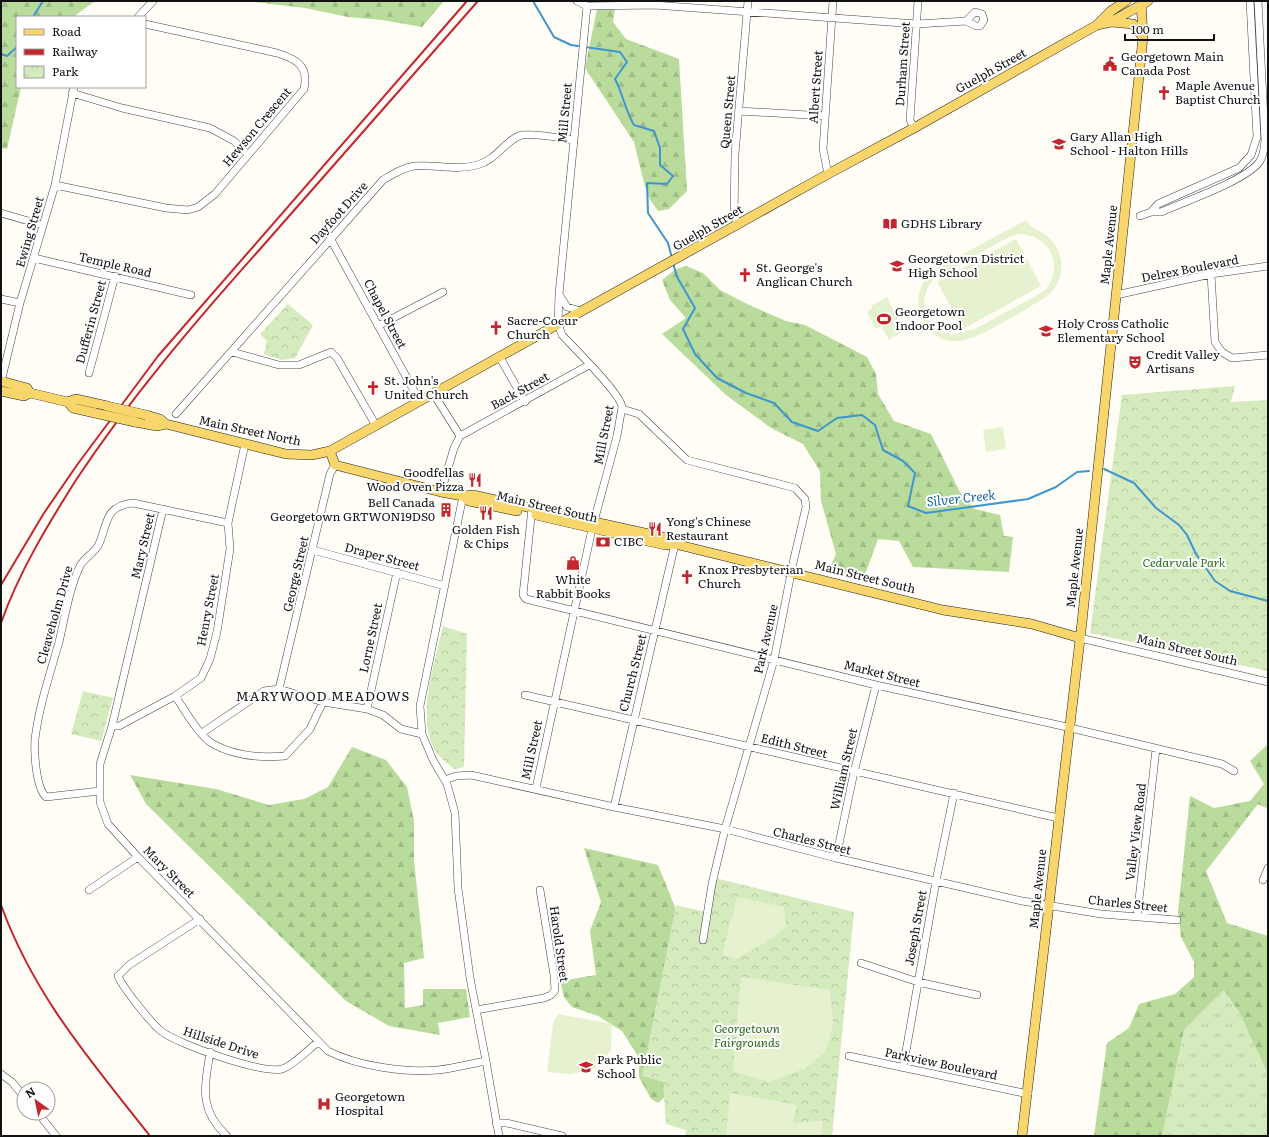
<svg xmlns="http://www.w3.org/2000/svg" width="1269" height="1137" viewBox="0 0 1269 1137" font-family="Literata,serif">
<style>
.grass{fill:url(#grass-tufts)}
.forest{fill:url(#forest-firs)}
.park{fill:url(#park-crowns)}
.pitch{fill:#e6f2cf;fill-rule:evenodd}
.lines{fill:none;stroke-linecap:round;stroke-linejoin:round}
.stream{stroke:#3f96cf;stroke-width:2}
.minor-casing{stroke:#444;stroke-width:8}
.major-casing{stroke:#222;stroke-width:10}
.minor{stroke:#fff;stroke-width:7}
.major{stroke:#f9d66b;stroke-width:9}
.rail{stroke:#c4262e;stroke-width:2}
.major-bridge-casing{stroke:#222;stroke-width:10;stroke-linecap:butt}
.major-bridge{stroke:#f9d66b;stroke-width:9}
.labels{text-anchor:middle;stroke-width:4;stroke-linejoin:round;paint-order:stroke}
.poi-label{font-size:12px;fill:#111;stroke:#fff;text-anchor:start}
.street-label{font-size:12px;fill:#111;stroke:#fff}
.park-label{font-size:12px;font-style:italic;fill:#2f6b1f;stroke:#fff}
.water-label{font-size:13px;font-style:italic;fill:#1768a6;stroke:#fff}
.neighbourhood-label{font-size:13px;letter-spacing:1px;fill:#111;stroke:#fff}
</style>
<defs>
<pattern id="grass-tufts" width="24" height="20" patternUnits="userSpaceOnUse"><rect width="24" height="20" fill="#d5ebbd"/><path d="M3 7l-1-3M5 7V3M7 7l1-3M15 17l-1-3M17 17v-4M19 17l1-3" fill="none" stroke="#b6c8a1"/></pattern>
<pattern id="forest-firs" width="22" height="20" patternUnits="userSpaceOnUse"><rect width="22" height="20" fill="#b9dc9c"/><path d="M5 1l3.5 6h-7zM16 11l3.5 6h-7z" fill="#9ebc85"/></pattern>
<pattern id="park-crowns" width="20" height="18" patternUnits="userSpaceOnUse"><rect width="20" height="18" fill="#d5ebbd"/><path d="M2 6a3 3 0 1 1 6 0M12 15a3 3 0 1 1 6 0" fill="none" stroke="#b6c8a1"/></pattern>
</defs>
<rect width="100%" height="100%" fill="#fffdf5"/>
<path class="grass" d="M1224 990 1240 1014 1268 1074V1136H1162L1184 1030Z"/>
<path class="forest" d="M1 1H95L73 17H17V87H21L7 149 1 148Z
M245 1H444L422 27 382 20 348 17 305 8Z
M615 8 613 22 626 39 679 59 687 191 669 209 658 211 649 198 644 183 634 142 585 68 597 9Z
M686 266 703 273 720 290 751 306 786 321 805 325 867 357 876 374 878 394 894 421 931 434 963 498 975 509 1000 515 1004 536 1013 537 1009 572 913 567 899 541 878 539 863 580 828 572 836 554 821 501 820 471 803 444 771 428 726 395 662 334 686 318 670 300 662 280 676 269Z
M1268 744V809L1258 804 1206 871 1227 923 1268 936V1074L1240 1014 1224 990 1184 1030 1162 1136H1094L1107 1043 1129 1028 1139 1004 1175 994 1194 977V962L1181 937 1178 912 1190 796 1214 808 1250 801 1264 784 1250 761Z
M352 747 386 760 407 787 414 821V860L424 958 404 963 405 1008 423 1005V989H466L470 1017 438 1023 440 1035 389 1026 346 1001 146 804 130 775 216 789 269 805 304 799 328 787Z
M584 848 658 865 677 912 672 1090 658 1103 651 1099 639 1077V1058L622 1031 598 1016 572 1007 564 997 560 981 596 975 590 931 601 902Z"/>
<path class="park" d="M288 304 313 325 295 358 282 360 264 354 267 341 260 334Z
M1235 386 1231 402 1268 400V671L1090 633 1122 395Z
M443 626 467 634 464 767 454 769C448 764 440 758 436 752 415 717 435 663 443 626Z
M83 691 113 698 101 741 71 734Z
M715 878 854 912 832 1136H685L686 1130 666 1124 663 1082 642 1076 676 905 705 912Z"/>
<path class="pitch" d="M1026 220C1033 232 1041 229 1050 239 1068 257 1064 286 1043 299 1024 310 978 340 958 341 919 343 905 292 934 270ZM1020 234C1050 235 1064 265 1046 289 1034 298 1019 305 1006 312 983 325 939 354 926 312 922 299 926 287 935 278L1009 237Z
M1016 239 1041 286 963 329 937 282Z
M887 297 904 331 889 340 881 326 876 329 867 312 872 308 871 306Z
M1003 427 1006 449 986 452 983 430Z
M737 897 784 907 786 927 765 943 736 959 722 955Z
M741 977 830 990 833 1022 827 1050 806 1068 769 1082 733 1071Z
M558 1014 612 1024 611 1050 595 1069 570 1074 547 1072 553 1023Z
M730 1093 797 1105 793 1123 823 1121 821 1136H726Z"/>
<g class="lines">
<path class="stream" d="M533 1 554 37 571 45 620 52 627 62 615 79C623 94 625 110 634 125L654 131 660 148V165L673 176 667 184 647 183 648 213 668 243 672 258
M33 17 43 1
M1 54 7 56 17 47
M673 263 677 277 695 308 683 329 695 354 717 378 746 393 774 403 792 422 818 431 837 418 862 415 875 425 883 450 903 461 915 473 908 506 926 513 1028 499 1056 487 1077 472 1089 471
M1104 469 1134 483 1156 508 1179 525 1187 535 1196 554 1215 581 1230 591 1268 601"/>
<defs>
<path id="minor" d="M577 1 587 6 654 5 917 24 966 21 976 26H980L984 20 982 14 975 12 966 21
M138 17 153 1
M72 93 122 108 210 128 234 141 248 155
M739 111 825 116
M914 128 910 120 918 1
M828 174 823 149 833 1
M55 185 166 208 188 210 198 207 215 194 304 89C309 65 296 59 277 53L145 24
M1151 212 1158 204 1239 168 1251 155 1257 137 1250 1
M1 213 42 225
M1140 216 1151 212H1161C1183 202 1248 180 1260 161 1264 155 1264 148 1265 140L1258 1
M738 224 734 216 735 154 748 1
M330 238 419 400
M34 258 191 295
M1211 274 1215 342 1222 352 1232 358 1268 355
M1116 295 1211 274 1268 266
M560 296 567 307 581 311
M1 299 20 303
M378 326 443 292
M232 352 279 365H299L331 352 337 358 375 424
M499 356 525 402
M89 373 115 276
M1 382 20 303 55 185 74 87
M433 393 460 436
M622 409 639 414 687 460 795 488 805 499 806 507 793 563 774 660 725 829 712 884 703 940
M176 414 383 180C393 174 402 168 414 166 435 164 455 171 477 165 497 160 507 138 522 135 536 133 559 138 573 140
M460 436 589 365
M441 492 454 448 460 436
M463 496 420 706 422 734 433 760 447 784 455 813 458 888 470 978 486 1061 499 1136
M532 508 523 595 526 599 876 685 1058 725 1222 764 1234 771
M163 509 112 726 100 764V802L108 824 138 857 328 1051C357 1066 405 1073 438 1070 454 1068 470 1064 486 1061
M313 550 445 586
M1080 638 1268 682
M279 689 330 474 335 465
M525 695 1058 818
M175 696C185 710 199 736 213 744 235 756 262 758 285 756L310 729 323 702
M367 709 397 572
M112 726H119L175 696 201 678 210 659 217 632 230 549 228 523 245 444
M202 733 264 691 279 689 323 702 367 709 383 715 401 729 422 734
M445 780 456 776 471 775 614 807 725 829 836 858 1022 901 1101 914 1177 920
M536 788 592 529 617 436 622 407C621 394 574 348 562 335L558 324 559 294 587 6
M100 791 46 797C36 788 34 753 35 739 39 706 50 674 59 642 65 617 69 589 80 566 84 558 94 553 98 546 108 526 103 506 133 503L228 523
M614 807 675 544
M836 858 854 772 876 685
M1263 880 1268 868
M89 890 138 857
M1137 917 1156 749
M200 919 129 965 118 976C123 988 151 1023 161 1031 177 1044 262 1074 282 1069 291 1067 309 1049 318 1042
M861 963 918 982 977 995
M476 1010 544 998 551 995 555 990 554 975 540 890
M210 1052C205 1087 198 1109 227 1136
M849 1056 1028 1094
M903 1068 936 881 954 793
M1 1074 12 1082 24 1097
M38 1113 56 1136
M496 1123H507L562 1136"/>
<path id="major" d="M1112 22 1133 24 1143 37
M1097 25 1111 22 1148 1
M1 381 27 388 30 393
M1 391 24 396 30 393 68 402 76 399 107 406
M68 402 73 408 95 413
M146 415 160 419 166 424
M135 422 157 426 166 424 286 454 312 455 330 451 828 174 914 128 1097 25 1111 11 1126 1
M330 451 335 465 441 492 463 496 473 495 667 538 675 544 943 610 1032 624 1080 638
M463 496 469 501 517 511
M536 515 665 545 675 544
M1022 1136 1082 622 1133 134 1143 37 1141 1"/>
</defs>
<use href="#minor" class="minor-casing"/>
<use href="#major" class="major-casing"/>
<use href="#minor" class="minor"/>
<use href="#major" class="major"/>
<path class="rail" d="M1 585 44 513 77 465 158 356 467 1
M1 623C19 572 47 526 76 480 131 397 195 322 261 248 333 166 406 83 478 1
M1 905C34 996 91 1061 150 1136"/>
<defs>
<path id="major-bridge" d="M107 406 146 415
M95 413 135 422"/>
</defs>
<use href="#major-bridge" class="major-bridge-casing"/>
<use href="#major-bridge" class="major-bridge"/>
</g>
<defs>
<symbol id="civic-bare" viewBox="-9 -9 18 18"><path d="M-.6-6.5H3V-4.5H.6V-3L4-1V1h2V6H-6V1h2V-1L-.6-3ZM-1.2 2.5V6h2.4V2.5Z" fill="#c4262e" stroke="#fff" stroke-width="2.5" paint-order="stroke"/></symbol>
<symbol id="church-bare" viewBox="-9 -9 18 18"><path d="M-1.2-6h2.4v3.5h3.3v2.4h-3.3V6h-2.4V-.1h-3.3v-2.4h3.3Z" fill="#c4262e" stroke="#fff" stroke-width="2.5" paint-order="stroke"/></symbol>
<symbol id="school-bare" viewBox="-9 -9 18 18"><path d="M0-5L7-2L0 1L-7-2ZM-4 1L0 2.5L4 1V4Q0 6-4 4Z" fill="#c4262e" stroke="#fff" stroke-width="2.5" paint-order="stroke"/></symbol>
<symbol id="library-bare" viewBox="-9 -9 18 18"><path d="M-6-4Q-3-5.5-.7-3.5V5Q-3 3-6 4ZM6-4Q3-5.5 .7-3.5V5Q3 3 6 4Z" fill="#c4262e" stroke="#fff" stroke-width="2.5" paint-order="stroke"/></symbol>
<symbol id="stadium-bare" viewBox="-9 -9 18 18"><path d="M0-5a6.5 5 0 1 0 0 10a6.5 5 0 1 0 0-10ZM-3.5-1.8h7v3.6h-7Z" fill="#c4262e" stroke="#fff" stroke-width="2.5" paint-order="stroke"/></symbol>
<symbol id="theatre-bare" viewBox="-9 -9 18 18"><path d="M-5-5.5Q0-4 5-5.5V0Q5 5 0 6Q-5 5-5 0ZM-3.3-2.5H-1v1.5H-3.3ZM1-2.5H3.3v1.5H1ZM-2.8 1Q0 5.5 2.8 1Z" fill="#c4262e" stroke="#fff" stroke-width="2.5" paint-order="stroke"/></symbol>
<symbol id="restaurant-bare" viewBox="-9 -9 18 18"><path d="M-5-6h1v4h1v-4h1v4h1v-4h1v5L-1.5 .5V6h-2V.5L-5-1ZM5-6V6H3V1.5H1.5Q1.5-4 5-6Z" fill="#c4262e" stroke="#fff" stroke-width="2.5" paint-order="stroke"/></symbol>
<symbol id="building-bare" viewBox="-9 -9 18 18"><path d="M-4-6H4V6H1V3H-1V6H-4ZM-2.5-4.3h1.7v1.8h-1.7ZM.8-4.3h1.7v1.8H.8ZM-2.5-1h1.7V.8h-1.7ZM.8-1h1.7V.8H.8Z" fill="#c4262e" stroke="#fff" stroke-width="2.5" paint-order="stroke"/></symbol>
<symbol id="bank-bare" viewBox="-9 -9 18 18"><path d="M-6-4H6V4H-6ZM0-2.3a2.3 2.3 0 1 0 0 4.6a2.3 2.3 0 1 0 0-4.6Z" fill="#c4262e" stroke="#fff" stroke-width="2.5" paint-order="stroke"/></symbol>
<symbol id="shop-bare" viewBox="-9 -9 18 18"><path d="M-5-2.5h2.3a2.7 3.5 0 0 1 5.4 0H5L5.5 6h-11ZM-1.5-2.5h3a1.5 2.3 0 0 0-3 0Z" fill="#c4262e" stroke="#fff" stroke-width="2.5" paint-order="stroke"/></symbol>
<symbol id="hospital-bare" viewBox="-9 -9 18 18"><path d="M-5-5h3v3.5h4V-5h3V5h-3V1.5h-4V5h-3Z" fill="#c4262e" stroke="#fff" stroke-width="2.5" paint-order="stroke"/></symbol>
</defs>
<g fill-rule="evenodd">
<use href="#civic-bare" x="1100" y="54" width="20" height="20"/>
<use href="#church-bare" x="1154" y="83" width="20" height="20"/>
<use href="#school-bare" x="1049" y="134" width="20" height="20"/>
<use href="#library-bare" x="880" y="214" width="20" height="20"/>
<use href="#school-bare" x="887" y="256" width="20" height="20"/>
<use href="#church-bare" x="735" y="265" width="20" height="20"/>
<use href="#stadium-bare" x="874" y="309" width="20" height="20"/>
<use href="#church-bare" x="486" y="318" width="20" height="20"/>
<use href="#school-bare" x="1036" y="321" width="20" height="20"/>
<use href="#theatre-bare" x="1125" y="352" width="20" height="20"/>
<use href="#church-bare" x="363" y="378" width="20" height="20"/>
<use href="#restaurant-bare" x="465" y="470" width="20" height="20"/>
<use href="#building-bare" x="436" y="500" width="20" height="20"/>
<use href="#restaurant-bare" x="476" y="503" width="20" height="20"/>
<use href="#restaurant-bare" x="645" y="519" width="20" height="20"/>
<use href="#bank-bare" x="593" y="532" width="20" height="20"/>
<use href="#shop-bare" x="563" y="553" width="20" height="20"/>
<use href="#church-bare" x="677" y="567" width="20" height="20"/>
<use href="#school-bare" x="576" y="1057" width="20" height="20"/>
<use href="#hospital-bare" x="314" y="1094" width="20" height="20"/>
</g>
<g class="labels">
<g class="poi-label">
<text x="1121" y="61">Georgetown Main<tspan x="1121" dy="14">Canada Post</tspan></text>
<text x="1175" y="90">Maple Avenue<tspan x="1175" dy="14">Baptist Church</tspan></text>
<text x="1070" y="141">Gary Allan High<tspan x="1070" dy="14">School - Halton Hills</tspan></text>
<text x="901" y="228">GDHS Library</text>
<text x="908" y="263">Georgetown District<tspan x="908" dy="14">High School</tspan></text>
<text x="756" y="272">St. George's<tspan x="756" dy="14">Anglican Church</tspan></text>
<text x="895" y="316">Georgetown<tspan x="895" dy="14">Indoor Pool</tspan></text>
<text x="507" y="325">Sacre-Coeur<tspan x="507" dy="14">Church</tspan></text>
<text x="1057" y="328">Holy Cross Catholic<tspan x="1057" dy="14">Elementary School</tspan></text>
<text x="1146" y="359">Credit Valley<tspan x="1146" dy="14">Artisans</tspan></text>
<text x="384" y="385">St. John's<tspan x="384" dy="14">United Church</tspan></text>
<text x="464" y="477" text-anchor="end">Goodfellas<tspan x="464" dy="14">Wood Oven Pizza</tspan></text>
<text x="435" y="507" text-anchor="end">Bell Canada<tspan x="435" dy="14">Georgetown GRTWON19DS0</tspan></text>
<text x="666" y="526">Yong's Chinese<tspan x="666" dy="14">Restaurant</tspan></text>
<text x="486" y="534" text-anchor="middle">Golden Fish<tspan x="486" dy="14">&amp; Chips</tspan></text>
<text x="614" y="546">CIBC</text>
<text x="698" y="574">Knox Presbyterian<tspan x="698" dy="14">Church</tspan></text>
<text x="573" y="584" text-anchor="middle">White<tspan x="573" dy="14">Rabbit Books</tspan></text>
<text x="597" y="1064">Park Public<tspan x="597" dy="14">School</tspan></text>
<text x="335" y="1101">Georgetown<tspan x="335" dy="14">Hospital</tspan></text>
</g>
<g class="street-label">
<text transform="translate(903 64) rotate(-86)" y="4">Durham Street</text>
<text transform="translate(991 71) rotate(-29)" y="4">Guelph Street</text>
<text transform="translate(816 87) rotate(-86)" y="4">Albert Street</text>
<text transform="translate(728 112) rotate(-85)" y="4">Queen Street</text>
<text transform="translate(565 113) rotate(-85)" y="4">Mill Street</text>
<text transform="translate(257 127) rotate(-50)" y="4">Hewson Crescent</text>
<text transform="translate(339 213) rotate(-48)" y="4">Dayfoot Drive</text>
<text transform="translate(708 228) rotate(-30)" y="4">Guelph Street</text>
<text transform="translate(30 232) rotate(-74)" y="4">Ewing Street</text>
<text transform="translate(1109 245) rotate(-84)" y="4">Maple Avenue</text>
<text transform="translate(115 265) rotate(13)" y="4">Temple Road</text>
<text transform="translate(1190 269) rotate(-11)" y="4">Delrex Boulevard</text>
<text transform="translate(385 314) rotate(62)" y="4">Chapel Street</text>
<text transform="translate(91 322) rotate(-75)" y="4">Dufferin Street</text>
<text transform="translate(520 391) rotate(-29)" y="4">Back Street</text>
<text transform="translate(250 431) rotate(12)" y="4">Main Street North</text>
<text transform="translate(604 435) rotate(-79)" y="4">Mill Street</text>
<text transform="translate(547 507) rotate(13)" y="4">Main Street South</text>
<text transform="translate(143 546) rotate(-77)" y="4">Mary Street</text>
<text transform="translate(382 557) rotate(15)" y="4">Draper Street</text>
<text transform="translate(1075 568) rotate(-84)" y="4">Maple Avenue</text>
<text transform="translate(296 574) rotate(-77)" y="4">George Street</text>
<text transform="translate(865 577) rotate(14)" y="4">Main Street South</text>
<text transform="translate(208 610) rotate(-79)" y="4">Henry Street</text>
<text transform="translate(55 615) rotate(-74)" y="4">Cleaveholm Drive</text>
<text transform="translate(371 638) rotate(-78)" y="4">Lorne Street</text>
<text transform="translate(766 639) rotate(-77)" y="4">Park Avenue</text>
<text transform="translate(1187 650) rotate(13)" y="4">Main Street South</text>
<text transform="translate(633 673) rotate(-76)" y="4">Church Street</text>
<text transform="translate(882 674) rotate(14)" y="4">Market Street</text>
<text transform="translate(794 746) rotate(14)" y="4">Edith Street</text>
<text transform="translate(532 750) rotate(-78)" y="4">Mill Street</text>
<text transform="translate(844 769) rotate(-77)" y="4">William Street</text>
<text transform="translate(1136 832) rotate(-83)" y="4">Valley View Road</text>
<text transform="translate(812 841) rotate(14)" y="4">Charles Street</text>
<text transform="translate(169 872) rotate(45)" y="4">Mary Street</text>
<text transform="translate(1038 889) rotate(-84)" y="4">Maple Avenue</text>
<text transform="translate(1128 904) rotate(6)" y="4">Charles Street</text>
<text transform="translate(916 928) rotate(-80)" y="4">Joseph Street</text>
<text transform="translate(559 944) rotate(82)" y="4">Harold Street</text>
<text transform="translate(221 1043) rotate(18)" y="4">Hillside Drive</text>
<text transform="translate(941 1064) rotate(12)" y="4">Parkview Boulevard</text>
</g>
<g class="park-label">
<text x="1184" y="567">Cedarvale Park</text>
<text x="747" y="1033">Georgetown<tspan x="747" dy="14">Fairgrounds</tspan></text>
</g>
<g class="water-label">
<text transform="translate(961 498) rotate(-6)" y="5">Silver Creek</text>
</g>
<g class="neighbourhood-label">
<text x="323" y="701">MARYWOOD MEADOWS</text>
</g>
</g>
<rect width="1269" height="1137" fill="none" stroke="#111111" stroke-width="4"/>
<rect x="16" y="16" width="130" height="72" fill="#ffffff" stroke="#a0a0a0"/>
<rect x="24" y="29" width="20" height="6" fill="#f9d66b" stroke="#a0a0a0"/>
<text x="52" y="36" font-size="12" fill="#111111">Road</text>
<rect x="24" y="49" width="20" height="6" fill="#c4262e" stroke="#a0a0a0"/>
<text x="52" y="56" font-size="12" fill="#111111">Railway</text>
<rect x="24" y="66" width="20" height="12" fill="url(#park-crowns)" stroke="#a0a0a0"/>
<text x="52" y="76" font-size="12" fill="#111111">Park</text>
<g transform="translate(36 1101) rotate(327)"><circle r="19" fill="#ffffff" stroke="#a0a0a0"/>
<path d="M0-3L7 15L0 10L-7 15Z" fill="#c4262e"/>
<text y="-6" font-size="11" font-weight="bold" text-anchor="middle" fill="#111111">N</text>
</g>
<path d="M1125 34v6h89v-6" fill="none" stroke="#111111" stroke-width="2"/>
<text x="1131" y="34" font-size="12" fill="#111111" stroke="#ffffff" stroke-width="3" paint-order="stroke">100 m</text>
</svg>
